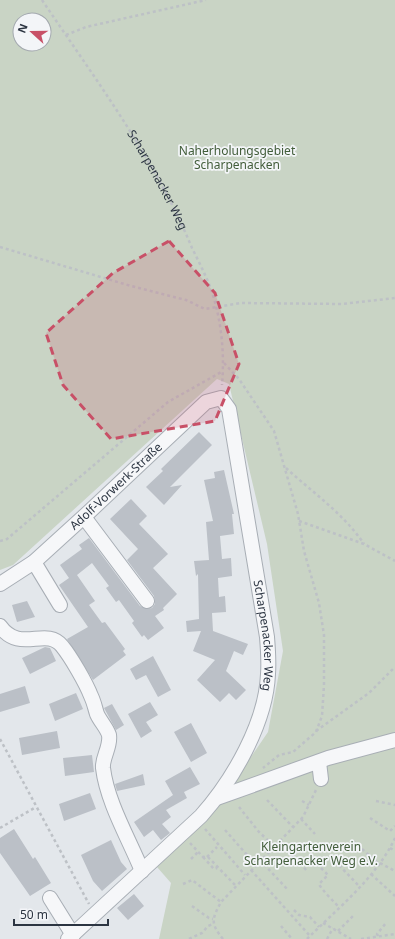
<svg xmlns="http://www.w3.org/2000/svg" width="395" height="939" viewBox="0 0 395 939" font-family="'Noto Sans',sans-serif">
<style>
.green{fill:#c9d4c5;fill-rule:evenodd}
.building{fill:#bbc0c7}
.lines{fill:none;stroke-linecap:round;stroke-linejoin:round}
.minor-casing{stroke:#a8aeb5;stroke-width:16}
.path{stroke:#bdc1c6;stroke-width:2.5;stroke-dasharray:3 3;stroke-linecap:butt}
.minor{stroke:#f6f7f9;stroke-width:14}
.marked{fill:#c85067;fill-opacity:0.2;stroke:#c85067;stroke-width:3;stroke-dasharray:8 5;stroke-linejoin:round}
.labels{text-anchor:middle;stroke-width:3.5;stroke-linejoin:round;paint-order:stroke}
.park-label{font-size:12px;fill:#425d3a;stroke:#f3f5f8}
.street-label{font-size:12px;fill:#2c3542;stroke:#f3f5f8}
</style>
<rect width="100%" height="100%" fill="#e3e7eb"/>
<path class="green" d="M0 0H395V939H159L171 883 157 867 225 795 268 732 283 651 267 544 229 384 217 379 13 565 0 570ZM20 20H44V44H20Z"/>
<path class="building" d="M199 432 212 445 170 487 182 485 164 505 146 487 163 471 161 469Z
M224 470 234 514H232L234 534 220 536 222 559 231 558 232 576 218 578 219 597 225 596 226 612 212 613 213 631 248 644 243 655 234 651 226 671 246 690 236 700 229 693 220 702 197 680 215 660 193 651 201 631 187 632 186 621 199 619 198 574 196 576 194 561 209 560 206 522 213 521 204 480 215 478 214 472Z
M131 499 147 516 139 524 168 554 153 568 177 594 163 608 164 610 155 616 164 628 148 640 144 635 142 637 132 623 134 621 119 600 116 602 106 588 109 586 92 563 77 575 95 601 89 605 102 623 105 622 125 649 123 651 126 655 93 680 67 639 88 627 59 585 69 578 60 565 82 549 79 545 89 538 140 606 148 609 152 608 155 604 154 596 127 560 138 549 110 519Z
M27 601 35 617 17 622 12 605Z
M45 647 50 648 56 661 30 674 22 658Z
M153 656 171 690 158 697 146 675 136 680 130 669Z
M25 686 30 703 0 712V694Z
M76 693 83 709 55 721 49 704Z
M150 702 158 715 146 722 152 731 141 738 128 714Z
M112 704 124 725 116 730 104 708Z
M191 723 207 753 191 762 174 732Z
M57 731 60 748 22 755 19 738Z
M92 755 94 772 65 776 63 758Z
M190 767 200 784 184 792 187 798 166 810 171 817 162 824 170 833 161 840 153 830 144 837 134 822 173 795 165 781Z
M143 774 145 785 117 791 115 784Z
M90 793 96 809 64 821 59 804Z
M14 829 33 859 35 857 51 883 30 896 0 853V838Z
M111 840 121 862 127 869 102 891 93 881 81 855Z
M134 894 144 906 128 920 117 908Z"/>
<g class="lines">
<defs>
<g id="minor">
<path d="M84 517 147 601"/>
<path d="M34 562 60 605"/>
<path id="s2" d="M0 584 34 562 90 511 206 402 221 398 229 409 267 637C268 649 269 661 268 674 266 723 233 780 201 816L68 939"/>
<path d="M0 626C20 654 46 626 62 646 71 657 86 683 91 696 94 702 95 708 97 714 100 721 107 728 109 735 111 747 102 757 103 768 107 802 129 839 142 871"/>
<path d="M319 762 321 779"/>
<path d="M217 798 328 758 395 740"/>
<path d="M50 898 73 935"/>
</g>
</defs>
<use href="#minor" class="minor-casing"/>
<g class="path">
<path id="s1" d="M42 0C96 80 155 159 192 248 198 260 204 272 209 284 221 315 225 352 222 385"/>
<path d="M66 35 86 27 206 0"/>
<path d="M0 247 131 286 186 300 205 309 241 303 342 304 395 298"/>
<path d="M224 363 239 379 274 431 298 514 304 551 319 603 324 635V685L322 716 316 732 293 752 279 755 263 768"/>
<path d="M286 468C312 492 344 514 364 544"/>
<path d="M299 521 364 544 395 561"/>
<path d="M0 541 7 539 168 402 223 371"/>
<path d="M316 731 369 693 395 667"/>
<path d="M0 739 89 904"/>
<path d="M267 800 293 827"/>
<path d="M302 801 309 805"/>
<path d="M376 801 395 805"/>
<path d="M239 807 259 832 274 846"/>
<path d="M370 818 390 831 395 826"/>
<path d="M301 819 315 834"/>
<path d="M0 828 36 807"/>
<path d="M205 829 245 875"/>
<path d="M225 830 256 865"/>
<path d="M280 841 307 871"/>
<path d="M353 841 379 864"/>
<path d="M190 843 203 857H208L236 886"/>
<path d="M390 848 395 851"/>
<path d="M203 857 214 869 217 868"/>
<path d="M207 857 217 847"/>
<path d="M191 859 198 852"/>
<path d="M260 860 288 890"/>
<path d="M335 861 359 886"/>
<path d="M380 863 395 871"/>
<path d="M321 868 328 875 319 884C321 889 335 903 339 907"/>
<path d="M251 870 310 936"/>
<path d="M371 874 395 896"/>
<path d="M183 884 192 880 221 902"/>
<path d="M192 906 209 918 213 919"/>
<path d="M294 910 299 915 310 917 319 927"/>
<path d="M323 923 351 939"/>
<path d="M281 926 292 939"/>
<path d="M338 931 353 916"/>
<path d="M378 936 377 934 386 923"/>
<path d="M189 939 202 933 208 926 213 924"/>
<path d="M223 939C210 923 212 919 221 902L303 817 316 790"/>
<path d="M307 939C337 909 377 877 395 838"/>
<path d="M327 939 333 928"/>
<path d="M361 939 395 934"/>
</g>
<use href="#minor" class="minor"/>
</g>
<path class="marked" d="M169 241 215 293 239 364 215 421 111 439 63 385 46 333 113 273Z"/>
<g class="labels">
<g class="park-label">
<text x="237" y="155">Naherholungsgebiet<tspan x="237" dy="14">Scharpenacken</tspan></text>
<text x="311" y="851">Kleingartenverein<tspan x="311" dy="14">Scharpenacker Weg e.V.</tspan></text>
</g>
<g class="street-label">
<text dy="4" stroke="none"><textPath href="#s1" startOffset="214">Scharpenacker Weg</textPath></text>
<text dy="4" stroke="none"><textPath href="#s2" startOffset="152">Adolf-Vorwerk-Straße</textPath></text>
<text dy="4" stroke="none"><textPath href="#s2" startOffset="534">Scharpenacker Weg</textPath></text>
</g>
</g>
<g transform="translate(32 32) rotate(291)"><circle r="19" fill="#f3f5f8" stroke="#a3a8af"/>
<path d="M0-3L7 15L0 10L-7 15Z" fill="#c85067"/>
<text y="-6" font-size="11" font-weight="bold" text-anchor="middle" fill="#2c3542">N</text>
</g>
<path d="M14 919v6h94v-6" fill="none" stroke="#2c3542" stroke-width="2"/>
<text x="20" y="919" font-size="12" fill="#2c3542" stroke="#f3f5f8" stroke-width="3" paint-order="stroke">50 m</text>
</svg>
